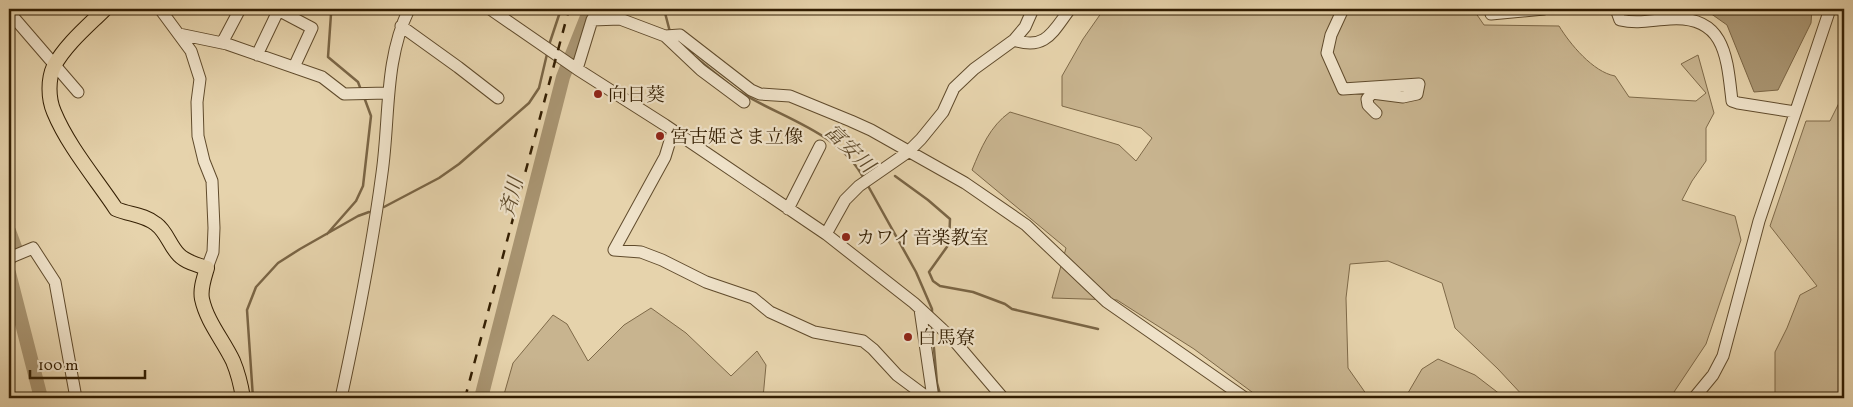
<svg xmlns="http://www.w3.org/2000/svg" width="1853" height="407" viewBox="0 0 1853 407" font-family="Vollkorn,'Noto Serif JP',serif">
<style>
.green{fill:#c8b48f;stroke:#7e6948}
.water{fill:#a99572;stroke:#7a6545}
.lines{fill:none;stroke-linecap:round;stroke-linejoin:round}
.stream{stroke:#7a6545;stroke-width:2.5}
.river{stroke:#a99572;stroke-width:14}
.minor-casing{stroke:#604b2c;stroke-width:13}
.major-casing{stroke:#331e02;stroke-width:16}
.minor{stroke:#efe2c9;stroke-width:11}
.major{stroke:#e6d3ac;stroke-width:14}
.rail{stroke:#331e02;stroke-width:2.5;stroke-dasharray:9 9;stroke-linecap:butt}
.poi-dot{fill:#8f2418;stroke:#efe2c9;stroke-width:2}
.labels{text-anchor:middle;stroke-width:4.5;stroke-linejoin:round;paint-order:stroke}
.poi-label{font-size:19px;fill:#331e02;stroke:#efe2c9;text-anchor:start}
.water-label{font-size:20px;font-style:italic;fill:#5c4829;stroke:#efe2c9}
</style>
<rect width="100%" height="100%" fill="#e6d3ac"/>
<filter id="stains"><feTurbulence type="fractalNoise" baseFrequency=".004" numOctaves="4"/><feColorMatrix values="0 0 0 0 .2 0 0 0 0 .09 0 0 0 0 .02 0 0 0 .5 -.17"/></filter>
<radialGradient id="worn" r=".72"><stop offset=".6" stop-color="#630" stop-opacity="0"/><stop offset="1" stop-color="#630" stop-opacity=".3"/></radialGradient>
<path class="green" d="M1104 9H1473L1484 25 1559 26C1570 44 1593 72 1615 76L1629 97 1696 101 1706 93 1681 64 1698 55 1714 113 1706 128V161L1692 181 1682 200 1735 216 1741 240 1706 344 1670 398H1525L1498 369 1455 328 1442 283 1388 261 1350 264 1346 298 1348 368 1369 398H1260L1194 349 1117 300 1052 298 1066 248 972 170C981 148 990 126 1010 112L1119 145 1136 161 1152 138 1141 128 1062 106V76L1083 39Z
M1844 93V398H1775V352L1787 328 1800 295 1817 286 1770 226 1806 121H1830Z
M651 308 686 333 731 376 757 351 766 365 763 398H503L513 363 553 315 567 324 588 361 624 325Z
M1438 359 1475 375 1505 398H1405L1422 369Z"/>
<path class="water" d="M1684 9H1812L1811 23 1778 90 1754 92 1727 25 1710 13Z"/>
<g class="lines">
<path class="stream" d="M325 9 331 14 328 57 358 82 361 90
M574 9 586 16
M664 9 670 32
M549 45 561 9
M695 57 735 89
M740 92C781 118 840 132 864 179
M865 155 878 164
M895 176 928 200 950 219 949 244 929 272 933 281 940 286 973 292 1005 304 1012 309 1098 329
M867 184 916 272 932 309V315
M384 207 439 178 459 164 529 103 539 88 547 54
M327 234 356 201 363 186 371 116 364 97
M932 326 937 383 941 398
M253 398 247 310 256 287 278 263 300 249 358 216 369 212"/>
<path class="river" d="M9 231 16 250 9 260
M9 273 41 398
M481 398 563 77 590 9"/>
<defs>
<path id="minor" d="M160 9 191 51 200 79 197 102 198 136 204 161 212 181 214 228 213 252 207 268
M276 9 312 28 294 67
M490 9 577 69 665 125 826 234 914 303 942 329 957 344 1003 398
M1343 9 1331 35 1327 53 1343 89 1419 84 1417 94 1403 97 1372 93 1367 99 1368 105 1376 113
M1490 9 1491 14 1544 9
M1616 9 1620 20C1638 24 1652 20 1670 19 1726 15 1727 59 1732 101L1738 103 1795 112
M9 12 78 92
M592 20 620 19 665 36 701 70 744 102
M401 26 458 67 498 98
M179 34 227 44 322 77 344 94 388 93
M665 36 680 35 751 90 760 94 790 96 851 121 871 130 965 183 1026 225 1107 302 1245 398
M1014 40C1046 51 1053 31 1070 9
M222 43 240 9
M257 55 279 9
M577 69 592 20 599 9
M673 131 665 157 614 250 641 252 662 260 706 282 753 298 770 312 814 332 863 341 873 349 897 375 928 398
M788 209 820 146
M826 234 845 200 859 186 908 152 921 139 943 112 954 88 974 69 1014 40 1025 27 1033 9
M9 258 33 248 55 282 76 398
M920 309 933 398
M341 398C357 324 372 249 382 173 390 117 384 61 409 9
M1694 398 1713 375 1723 356 1759 221 1830 9"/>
<path id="major" d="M105 9C88 26 66 44 54 66 48 79 48 98 54 112 68 146 96 179 116 209 130 215 143 214 156 224 167 232 169 245 179 255 186 262 197 265 207 268 204 278 200 289 202 299 207 322 223 340 233 361 238 373 241 385 243 398"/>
</defs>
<use href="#minor" class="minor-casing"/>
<use href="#major" class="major-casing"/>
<use href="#minor" class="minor"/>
<use href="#major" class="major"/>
<path class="rail" d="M465 398 569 9"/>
</g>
<g class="poi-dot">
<circle cx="598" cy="94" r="5"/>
<circle cx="660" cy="136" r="5"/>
<circle cx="846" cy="237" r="5"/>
<circle cx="908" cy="337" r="5"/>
</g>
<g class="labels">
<g class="poi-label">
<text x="608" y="101">向日葵</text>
<text x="670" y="143">宮古姫さま立像</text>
<text x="856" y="244">カワイ音楽教室</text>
<text x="918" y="344">白馬寮</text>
</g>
<g class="water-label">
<text transform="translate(850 148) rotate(44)" y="7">富安川</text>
<text transform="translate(511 197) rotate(-76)" y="7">斉川</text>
</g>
</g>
<rect width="1853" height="407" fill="none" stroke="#e6d3ac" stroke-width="30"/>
<rect x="10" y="10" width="1833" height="387" fill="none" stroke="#331e02" stroke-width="2.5"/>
<rect x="15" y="15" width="1823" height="377" fill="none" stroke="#331e02"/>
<path d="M30 370v8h115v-8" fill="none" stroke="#331e02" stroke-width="2.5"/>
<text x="38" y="370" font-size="15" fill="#331e02" stroke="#efe2c9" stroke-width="4" paint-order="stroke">100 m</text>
<rect width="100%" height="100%" filter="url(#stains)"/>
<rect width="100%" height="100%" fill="url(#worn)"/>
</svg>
